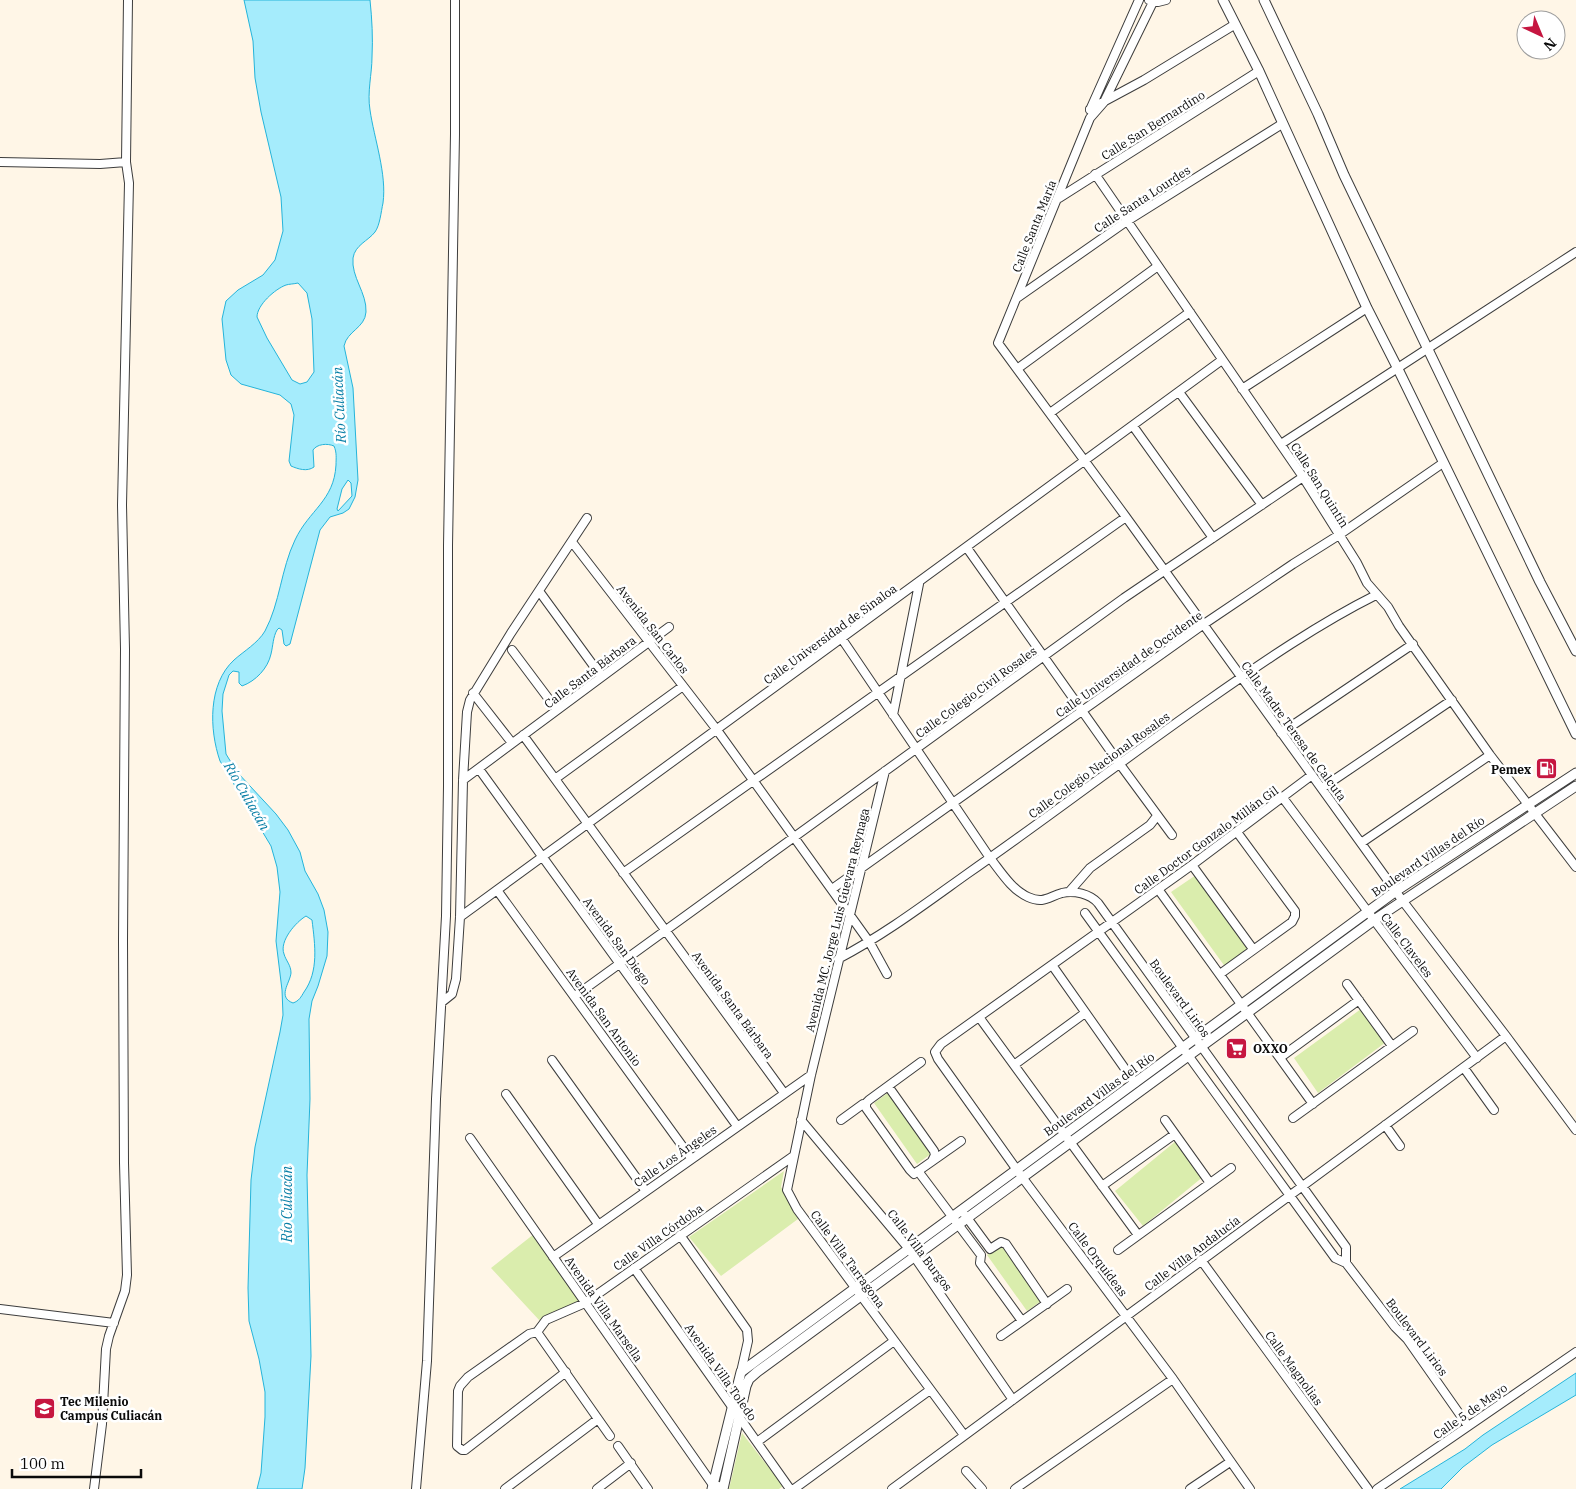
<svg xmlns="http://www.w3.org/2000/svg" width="1576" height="1489" viewBox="0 0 1576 1489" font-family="'IBM Plex Serif',serif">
<rect width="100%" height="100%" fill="#fff6e7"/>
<!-- green -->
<path fill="#daedad" d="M1196,875L1250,950L1226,968L1171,892Z
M1361,1009L1386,1042L1318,1093L1294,1058Z
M889,1092L932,1153L917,1164L874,1103Z
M1176,1141L1204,1176L1143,1226L1115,1191Z
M784,1171L781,1187L802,1216L721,1276L689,1237Z
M534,1234L582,1302L540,1321L491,1268Z
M1004,1243L1044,1299L1027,1311L987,1255Z
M742,1433L783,1486L779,1489H729Z"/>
<!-- water -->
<path fill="#a5ecfc" stroke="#25b4da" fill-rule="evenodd" d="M244,0H370C372,19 373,38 372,57C372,74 367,92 370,110C374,138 387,174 383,203C381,212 380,225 375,232C368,241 355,245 353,258C351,277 367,293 366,312C365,328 347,331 344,346L353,388L358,480L355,497L349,509L343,513L330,517L320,530L290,644L286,646L284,644L282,630L279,628L277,630C273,637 273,646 271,654C268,668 256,681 242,686L239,683V672L233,671L229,675L223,694L222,711L226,754L237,772L276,814L288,830L300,852L305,871L318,894L324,910L328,932L327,956L318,986L312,1001L309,1019L310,1099L307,1175L311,1356L305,1468L302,1489H257L261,1473L265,1417V1392L259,1359L249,1321L248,1288L251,1180L255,1147L280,1032L283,1015L282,990L276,941L280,892L277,867L271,846L220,761C209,729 208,684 234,660C244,651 258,643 265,631C280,603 281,569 295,540C309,510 334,501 336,465C336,458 337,453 334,446C327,443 317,444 313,450L314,467C307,472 298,469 291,466L289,461L294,415L291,404L280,395L241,384L231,375L226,360L222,319L226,301L238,290L263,275L275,260L283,231L281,197L261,112L255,78L253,41ZM298,283L307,293L312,319L314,372L307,382L300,384L292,380L267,338L257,317C257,305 275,289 286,285C289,284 294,284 298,283ZM348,480L351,483L352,496L338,511L337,509L342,489ZM306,916L312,920C315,945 319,971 304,992C301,997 299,1001 293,1003C277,997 290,983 291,973C291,965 286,961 284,954C279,941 296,922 306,916Z
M1576,1373V1395L1492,1445L1463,1467L1441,1489H1400L1465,1449L1483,1435Z"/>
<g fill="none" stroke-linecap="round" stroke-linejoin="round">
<defs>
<path id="minor" d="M1149,0L1158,2L1166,0
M1154,0L1104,102L1090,118L998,343L1126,517L1402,900L1506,1036L1576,1130
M1090,109L1144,80L1234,25
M1090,110L1139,0
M0,162L100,164L126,162
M1095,174L1303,477L1357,563L1367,583L1388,607L1399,626L1490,755L1576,867
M1059,198L1259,71
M1017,298L1127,221L1282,124
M1017,369L1158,266
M1242,389L1367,308
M1179,392L1262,505
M1050,413L1190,312
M1133,426L1213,538
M1281,444L1576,252
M572,542L717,730L870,943L887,974
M967,548L1119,763L1172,835
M539,591L601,676
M842,639L990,858C1001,872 1012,890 1028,897C1044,904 1048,897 1062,893C1074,890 1090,894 1098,903L1346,1247V1263
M512,650L557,710
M473,693L512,743
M893,715L919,584
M1281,733L1413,644
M523,735L784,1093
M479,769L737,1126
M885,771L811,1075L787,1190L797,1209L964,1435
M555,779L683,686
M463,780L669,627
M1322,788L1452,700
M1283,798L1477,1058
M1361,843L1490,755
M1192,865L1253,949
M623,873L1126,517
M832,889L1204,624L1293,564L1339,535L1443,463
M1158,889L1313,1104
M497,890L691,1158
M1069,892L1090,868L1150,825L1157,816
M1085,913L1335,1258L1346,1263L1395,1327L1407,1339L1468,1426
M460,917L1222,360
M838,959C884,935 925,904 967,874C1049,817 1128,756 1210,699C1263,662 1318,624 1376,595
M1052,965L1135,1083
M1220,974L1292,922L1295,916V911L1237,832
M1347,984L1392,1046
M575,996L1124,598L1303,477
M442,1002L452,994L456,979L460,917L463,780L467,712L470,700L511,633L587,518
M979,1017L1138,1235
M1281,1057L1359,1000
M552,1060L645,1190
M921,1062L869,1100L866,1103V1108L910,1170L914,1174L961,1141
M1014,1065L1085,1013
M1464,1068L1494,1110
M888,1086L934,1151L935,1155L932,1161
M506,1094L598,1224
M1293,1118L1413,1031
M801,1120L909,1249L1013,1400
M841,1120L863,1104H866
M1165,1120L1210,1183
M1385,1125L1400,1146
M470,1138L713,1485L723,1487
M918,1171L981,1255L980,1263L1022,1321
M1102,1186L1175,1134
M965,1215L990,1249L1001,1242L1006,1244L1047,1304
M680,1235L747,1330L748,1341L741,1372
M1118,1250L1231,1168
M553,1257L811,1075
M1201,1260L1368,1489
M634,1268L790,1489
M0,1309L114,1323
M537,1332L546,1320L585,1303L792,1157
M537,1332L529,1334L468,1377L460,1386L458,1391L457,1446L462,1450H465L566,1372
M537,1332L610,1436
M1001,1336L1067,1289
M757,1442L894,1341
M618,1446L648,1489
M966,1471L982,1489
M94,1489L102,1424L106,1349L109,1336L125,1291L127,1275L124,1163L123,941L125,649L122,505L129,183L126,162L128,0
M416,1489L427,1361L436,1099L446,916L448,786V546L455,134V0
M505,1489L598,1419
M597,1489L631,1463
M794,1489L930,1390
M892,1489L1506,1036
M1015,1489L1173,1379
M1190,1489L1230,1462
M1250,1489L1173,1379L1022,1177L938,1059L935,1052L941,1044L1192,865L1312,775
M1377,1489L1576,1352"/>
<path id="tertiary" d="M1223,0L1259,71L1367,308L1397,367L1576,734
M1264,0L1318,114L1344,175L1540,582L1576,651
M712,1489L741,1372L1396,891L1576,773
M723,1489L746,1386L749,1379L757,1372L1374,920L1576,786"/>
</defs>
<!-- minor casing -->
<use href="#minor" stroke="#3d3d3d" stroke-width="10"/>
<!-- tertiary casing -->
<use href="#tertiary" stroke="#3d3d3d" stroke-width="11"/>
<!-- minor -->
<use href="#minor" stroke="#fff" stroke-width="8"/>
<!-- tertiary -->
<use href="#tertiary" stroke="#fff" stroke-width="9"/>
</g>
<!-- icons -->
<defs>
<symbol id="fuel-square" viewBox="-11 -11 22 22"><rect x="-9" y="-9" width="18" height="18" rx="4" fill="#c61640" stroke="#fff"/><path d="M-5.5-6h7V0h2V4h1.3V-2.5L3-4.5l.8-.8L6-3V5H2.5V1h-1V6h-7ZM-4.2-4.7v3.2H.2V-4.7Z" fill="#fff"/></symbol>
<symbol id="supermarket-square" viewBox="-11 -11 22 22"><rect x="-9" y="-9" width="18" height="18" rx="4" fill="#c61640" stroke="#fff"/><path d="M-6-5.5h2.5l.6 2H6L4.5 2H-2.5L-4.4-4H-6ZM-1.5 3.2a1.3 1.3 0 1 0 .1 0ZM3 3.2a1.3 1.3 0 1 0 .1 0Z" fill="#fff"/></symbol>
<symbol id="university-square" viewBox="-11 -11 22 22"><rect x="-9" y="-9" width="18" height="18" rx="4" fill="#c61640" stroke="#fff"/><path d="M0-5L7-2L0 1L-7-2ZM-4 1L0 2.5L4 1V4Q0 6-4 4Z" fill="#fff"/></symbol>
</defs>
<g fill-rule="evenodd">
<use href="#fuel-square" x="1534" y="756" width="25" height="25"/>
<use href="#supermarket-square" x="1224" y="1036" width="25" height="25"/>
<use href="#university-square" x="32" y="1396" width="25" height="25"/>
</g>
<g text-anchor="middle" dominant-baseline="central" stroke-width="5" stroke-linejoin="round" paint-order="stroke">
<!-- street labels -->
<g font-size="12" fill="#0a0a0a" stroke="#fff">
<text transform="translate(1153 125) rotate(-32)">Calle San Bernardino</text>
<text transform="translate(1142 199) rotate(-33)">Calle Santa Lourdes</text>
<text transform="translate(1034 226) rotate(-68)">Calle Santa María</text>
<text transform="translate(1320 485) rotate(58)">Calle San Quintín</text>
<text transform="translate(653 629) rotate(52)">Avenida San Carlos</text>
<text transform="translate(830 634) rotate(-36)">Calle Universidad de Sinaloa</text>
<text transform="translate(1129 664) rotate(-35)">Calle Universidad de Occidente</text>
<text transform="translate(590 672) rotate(-37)">Calle Santa Bárbara</text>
<text transform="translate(976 692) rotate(-36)">Calle Colegio Civil Rosales</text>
<text transform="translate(1294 731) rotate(54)">Calle Madre Teresa de Calcuta</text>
<text transform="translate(1099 765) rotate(-36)">Calle Colegio Nacional Rosales</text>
<text transform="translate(1206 840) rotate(-36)">Calle Doctor Gonzalo Millán Gil</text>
<text transform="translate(1428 856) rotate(-34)">Boulevard Villas del Río</text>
<text transform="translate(837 920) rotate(-76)">Avenida MC. Jorge Luis Guevara Reynaga</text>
<text transform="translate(617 941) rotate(54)">Avenida San Diego</text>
<text transform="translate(1407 945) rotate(53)">Calle Claveles</text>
<text transform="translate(1180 998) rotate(54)">Boulevard Lirios</text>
<text transform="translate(733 1005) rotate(54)">Avenida Santa Bárbara</text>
<text transform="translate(604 1017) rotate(54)">Avenida San Antonio</text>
<text transform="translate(1099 1094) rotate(-36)">Boulevard Villas del Río</text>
<text transform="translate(675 1156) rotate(-35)">Calle Los Ángeles</text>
<text transform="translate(658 1237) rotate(-35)">Calle Villa Córdoba</text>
<text transform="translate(920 1250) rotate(53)">Calle Villa Burgos</text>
<text transform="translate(1192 1253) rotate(-37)">Calle Villa Andalucía</text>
<text transform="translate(848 1259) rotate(54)">Calle Villa Tarragona</text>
<text transform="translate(1098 1259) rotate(53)">Calle Orquídeas</text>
<text transform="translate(604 1309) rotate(55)">Avenida Villa Marsella</text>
<text transform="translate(1417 1337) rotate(53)">Boulevard Lirios</text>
<text transform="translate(1294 1368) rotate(54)">Calle Magnolias</text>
<text transform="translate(721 1372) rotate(55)">Avenida Villa Toledo</text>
<text transform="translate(1470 1411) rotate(-35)">Calle 5 de Mayo</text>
</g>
<!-- poi labels -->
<g font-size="12" font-weight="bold" fill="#0a0a0a" stroke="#fff" text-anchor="start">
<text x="1531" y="769" text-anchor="end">Pemex</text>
<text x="1253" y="1048">OXXO</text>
<text x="60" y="1401">Tec Milenio<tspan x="60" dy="14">Campus Culiacán</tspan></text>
</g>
<!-- water labels -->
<g font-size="14" font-style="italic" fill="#097fa6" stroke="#fff">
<text transform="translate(339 405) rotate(-93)">Río Culiacán</text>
<text transform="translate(247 796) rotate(60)">Río Culiacán</text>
<text transform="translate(287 1204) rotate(-90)">Río Culiacán</text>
</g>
</g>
<!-- north arrow -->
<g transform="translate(1541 35) rotate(136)"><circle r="24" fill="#ffffff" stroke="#9d9d9d"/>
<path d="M0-4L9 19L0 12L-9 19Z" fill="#c61640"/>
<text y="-8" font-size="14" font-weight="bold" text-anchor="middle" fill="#0a0a0a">N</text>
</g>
<!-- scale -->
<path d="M12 1469v8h129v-8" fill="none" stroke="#0a0a0a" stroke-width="2.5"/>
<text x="20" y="1469" font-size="15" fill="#0a0a0a" stroke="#ffffff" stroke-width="4" paint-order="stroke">100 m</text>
</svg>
